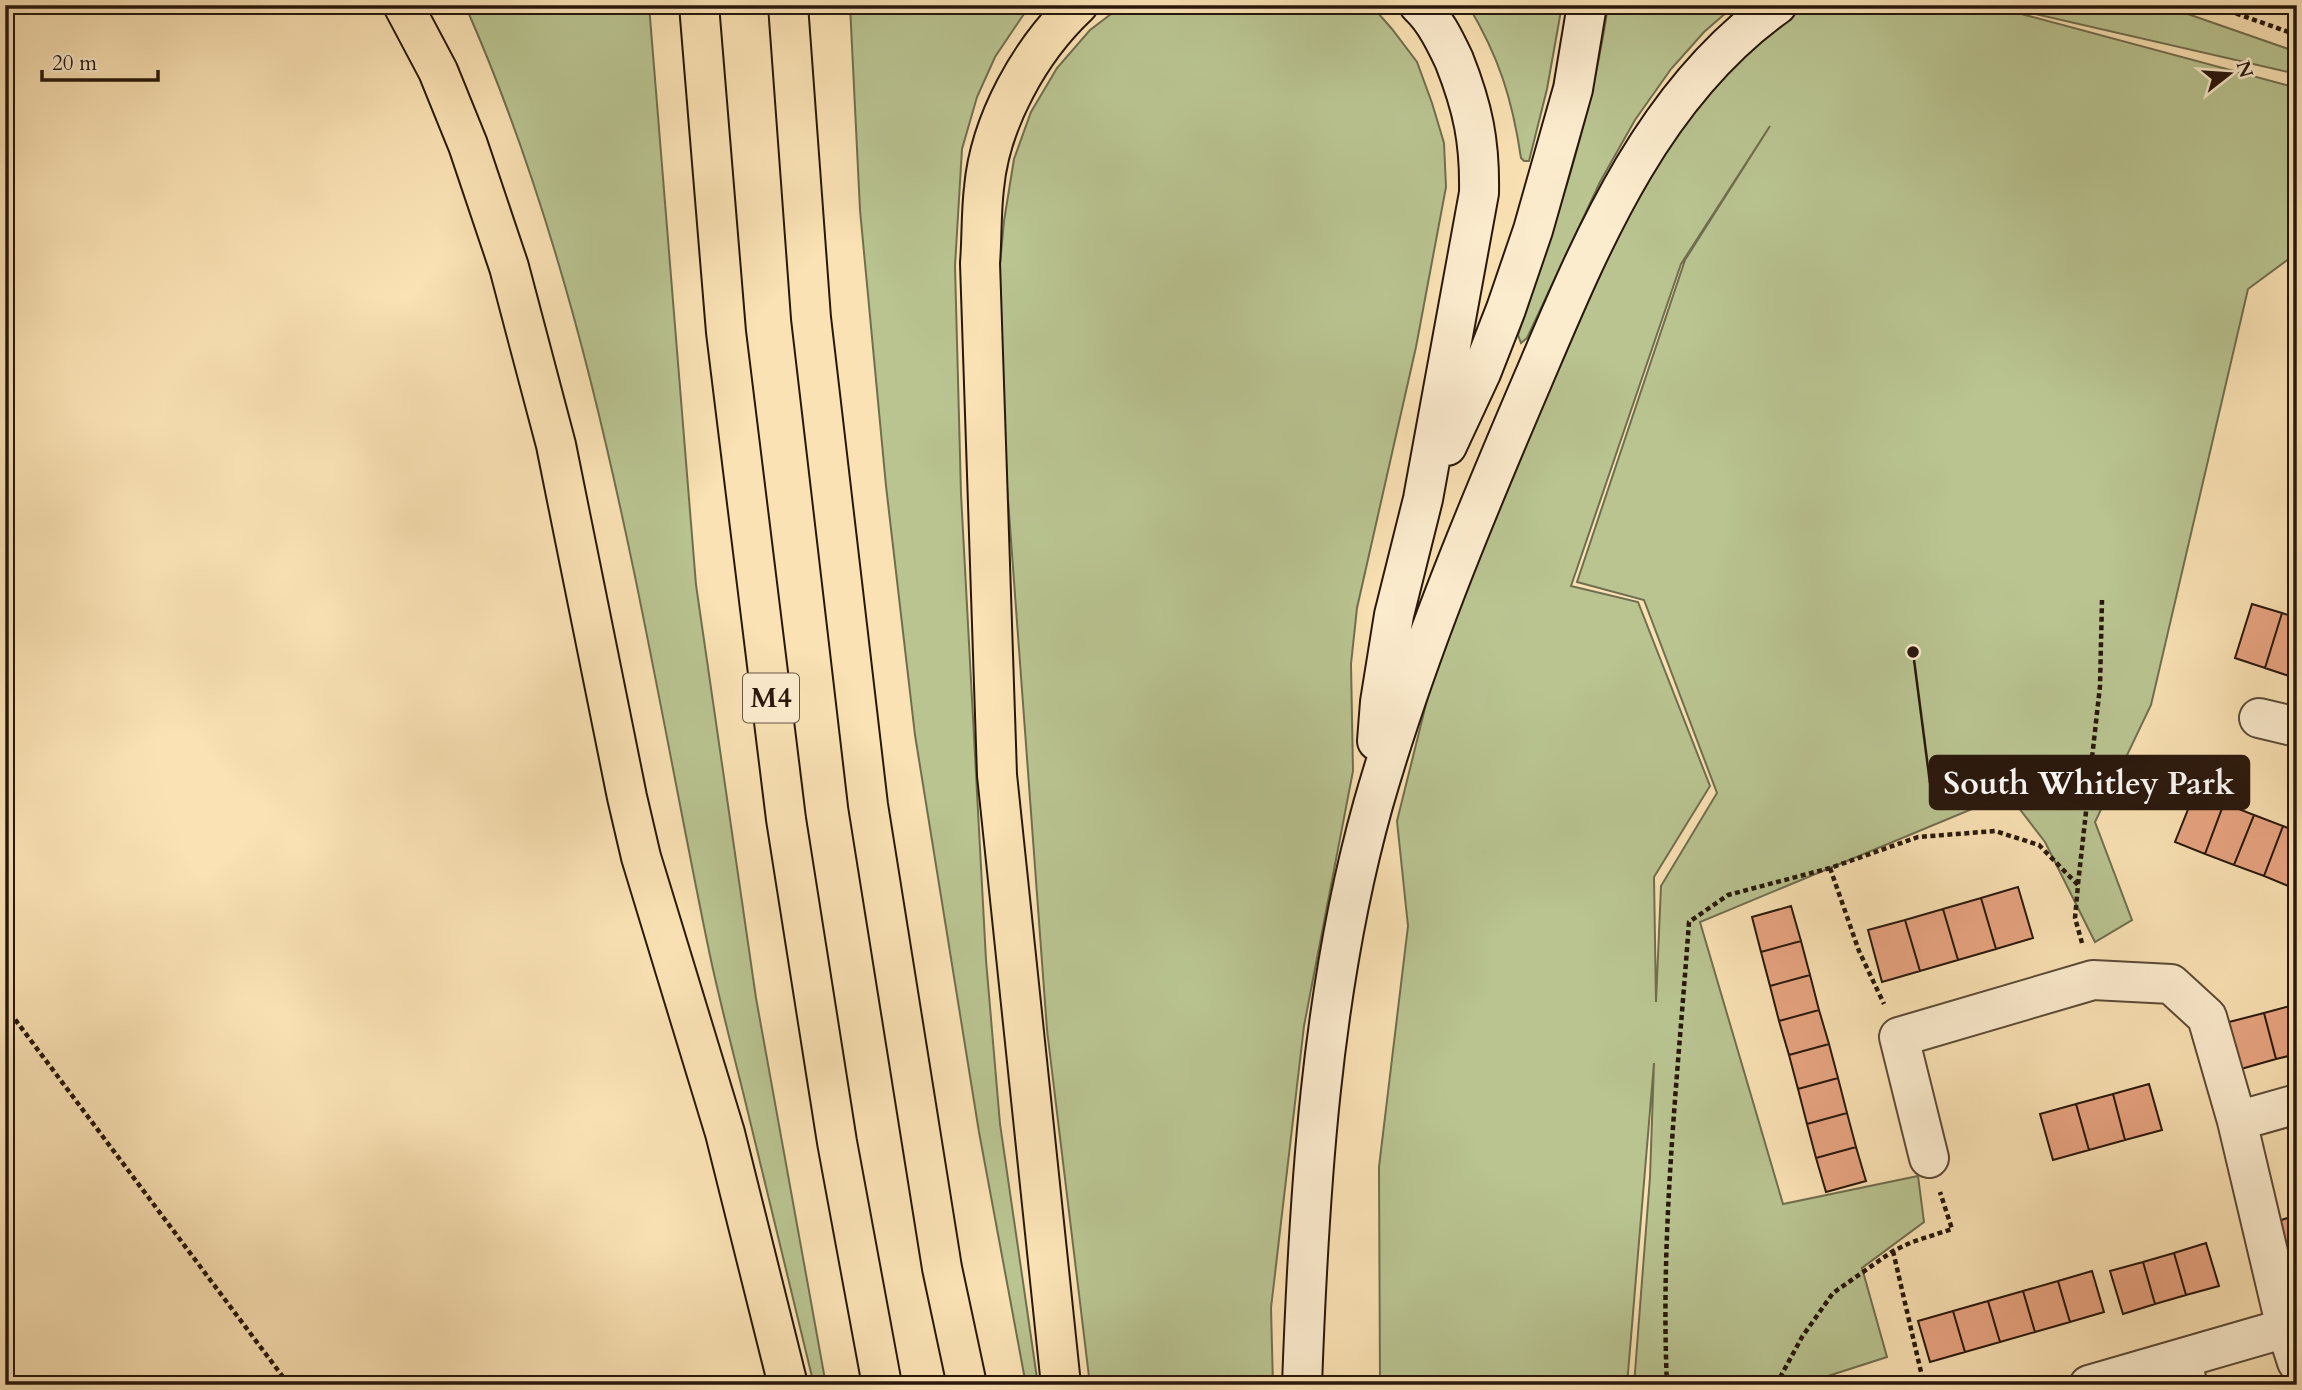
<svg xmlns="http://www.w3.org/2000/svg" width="2302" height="1390" viewBox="0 0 2302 1390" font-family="Cardo,serif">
<rect width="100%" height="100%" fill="#fae2b4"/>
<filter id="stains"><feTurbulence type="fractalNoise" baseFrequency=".00286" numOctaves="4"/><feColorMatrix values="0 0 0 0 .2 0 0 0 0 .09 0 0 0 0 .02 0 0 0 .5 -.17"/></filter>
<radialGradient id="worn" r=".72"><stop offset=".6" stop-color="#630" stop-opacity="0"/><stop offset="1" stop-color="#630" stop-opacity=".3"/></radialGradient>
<!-- green -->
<path fill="#b9c491" stroke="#706e4e" stroke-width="2" fill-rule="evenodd" d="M465,5H649L696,585L756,998L826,1385H814C790,1287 767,1190 743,1092C731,1044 718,995 708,946C643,630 597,303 465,5Z
M850,5H1030L995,57L977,97L962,149L955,266L961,494L986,960L1000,1124L1038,1385H1026L979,1132L915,735L886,486L860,210Z
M1123,5H1371L1392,29L1417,62L1432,103L1444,143L1446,187L1416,347L1357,608L1351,664L1353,771L1304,1026L1271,1308L1273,1385H1090L1047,1030L1007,486L997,297L1004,221L1014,159L1031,112L1057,68L1090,30Z
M1468,5H1562L1547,89L1529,161H1524L1521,158C1512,98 1499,57 1468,5Z
M1608,5H1735L1704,32L1671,69L1635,120L1600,182L1527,338L1521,343L1518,335C1554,228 1592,118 1608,5Z
M1794,5H1971L1951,14L1974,5H1988L2297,88V253L2248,289L2151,705L2095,822L2132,920L2095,942L2045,842L2008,794L1700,922L1783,1204L1918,1176L1924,1222L1862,1268L1887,1357L1800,1385H1634L1650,1177L1654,1063L1627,1385H1380L1379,1167L1408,926L1397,821L1433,676L1473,553L1569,337L1670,129ZM1770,126L1685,260L1577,582L1644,600L1717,793L1661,886L1656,1002L1654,877L1710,786L1638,602L1571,586L1681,264Z
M1996,5H2162L2297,52V74Z"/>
<!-- building -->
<path fill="#e8a481" stroke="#28170c" stroke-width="2" d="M2252,604L2282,613L2265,668L2235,658Z
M2282,613L2297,618V672L2295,678L2265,668Z
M2195,792L2224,803L2205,854L2175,842Z
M2224,803L2254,815L2234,865L2205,854Z
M2254,815L2283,826L2264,876L2234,865Z
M2283,826L2297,832V877L2293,888L2264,876Z
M2018,887L2033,938L1996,949L1981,898Z
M1981,898L1996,949L1958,960L1943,909Z
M1791,906L1801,941L1761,952L1752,917Z
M1943,909L1958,960L1920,971L1905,920Z
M1905,920L1920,971L1882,982L1868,930Z
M1801,941L1810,975L1770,986L1761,952Z
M1810,975L1819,1010L1779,1021L1770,986Z
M2297,1004V1054L2276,1059L2264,1013Z
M1819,1010L1829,1044L1789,1055L1779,1021Z
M2264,1013L2276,1059L2241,1069L2229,1022Z
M1829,1044L1838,1078L1798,1089L1789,1055Z
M1838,1078L1847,1113L1807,1124L1798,1089Z
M2149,1084L2162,1130L2125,1140L2113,1094Z
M2113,1094L2125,1140L2089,1150L2076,1104Z
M2076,1104L2089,1150L2053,1160L2040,1114Z
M1847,1113L1856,1147L1816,1158L1807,1124Z
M1856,1147L1866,1181L1826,1192L1816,1158Z
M2297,1215V1266L2291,1268L2278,1221Z
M2206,1243L2219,1286L2186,1295L2174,1253Z
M2174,1253L2186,1295L2155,1304L2143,1262Z
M2143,1262L2155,1304L2123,1314L2110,1271Z
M2092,1271L2104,1312L2070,1322L2058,1281Z
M2058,1281L2070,1322L2035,1332L2023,1291Z
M2023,1291L2035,1332L2000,1342L1988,1301Z
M1988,1301L2000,1342L1965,1352L1953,1311Z
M1953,1311L1965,1352L1930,1362L1918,1321Z"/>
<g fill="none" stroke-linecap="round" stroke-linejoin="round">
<defs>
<path id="lane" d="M2189,1355L2198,1385"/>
<path id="street" d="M2259,718L2297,727
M2237,1121L2297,1104
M1929,1158L1899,1037L2093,980L2171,984L2207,1017L2237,1121L2286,1328L2297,1362
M2089,1385L2286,1328"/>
<path id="secondary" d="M1447,446L1481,373L1506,309L1533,230L1573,89L1587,5
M1377,741L1380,702L1394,615L1423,499L1479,193C1480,142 1473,108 1454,60C1445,41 1435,20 1419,5
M1302,1385C1309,1193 1321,991 1373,805C1415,658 1474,517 1534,377C1592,241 1652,94 1777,5"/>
<path id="highway" d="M403,5L438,71L468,145L509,267L556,445L627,797L641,857L725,1133L788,1385
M699,5L726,332L786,819L837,1142L882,1385
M788,5L811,318L868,805L942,1268L967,1385
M1061,1385L997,775L980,263C982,238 981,213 984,188C990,122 1030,50 1078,5"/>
</defs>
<!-- lane casing -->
<use href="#lane" stroke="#5c4a36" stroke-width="23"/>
<!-- street casing -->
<use href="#street" stroke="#5c4a36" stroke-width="42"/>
<!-- secondary casing -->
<use href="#secondary" stroke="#28170c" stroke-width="42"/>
<!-- highway casing -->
<use href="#highway" stroke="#28170c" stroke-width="42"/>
<!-- path -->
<path stroke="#28170c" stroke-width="4.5" stroke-dasharray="5 3.5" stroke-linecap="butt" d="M2212,5L2297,35
M1830,868L1859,951L1884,1004
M2078,884L2100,686L2102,600
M5,1006L289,1385
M1893,1251L1924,1385
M1667,1385C1660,1231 1678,1075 1689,922L1728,895L1830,868L1918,837L1995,831L2039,845L2078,885L2075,918L2082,943
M1776,1385L1802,1337L1833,1293L1893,1251L1912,1242L1952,1229L1940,1192"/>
<!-- lane -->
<use href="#lane" stroke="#fcecce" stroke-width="19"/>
<!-- street -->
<use href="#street" stroke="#fcecce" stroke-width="38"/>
<!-- secondary -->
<use href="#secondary" stroke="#fcecce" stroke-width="38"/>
<!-- highway -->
<use href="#highway" stroke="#fae2b4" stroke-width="38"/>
</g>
<g text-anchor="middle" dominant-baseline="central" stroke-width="5" stroke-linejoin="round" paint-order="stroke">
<!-- shield labels -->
<rect fill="#fcecce" stroke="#685746" stroke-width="2" x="743" y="673.5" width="56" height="49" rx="5"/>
<g font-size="28" font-weight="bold" fill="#28170c">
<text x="771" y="698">M4</text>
</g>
</g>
<!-- callouts -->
<path fill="none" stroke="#28170c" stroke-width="2.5" d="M1913 652L1930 783"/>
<circle fill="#28170c" stroke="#fcecce" stroke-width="2.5" cx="1913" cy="652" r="7"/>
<rect fill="#28170c" stroke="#28170c" stroke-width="2.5" x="1930" y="756" width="319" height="53" rx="7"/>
<g font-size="32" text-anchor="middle" font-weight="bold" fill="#fff">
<text x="2089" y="794">South Whitley Park</text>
</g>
<!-- margin -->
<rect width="2302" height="1390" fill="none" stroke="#fae2b4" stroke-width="28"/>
<rect x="7" y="7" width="2288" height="1376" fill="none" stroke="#28170c" stroke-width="3.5"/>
<rect x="14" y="14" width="2274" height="1362" fill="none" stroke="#28170c" stroke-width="2"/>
<!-- north arrow -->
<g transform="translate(2229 74) rotate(73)" stroke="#fcecce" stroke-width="5" paint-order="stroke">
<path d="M0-5L12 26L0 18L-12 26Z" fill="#28170c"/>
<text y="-10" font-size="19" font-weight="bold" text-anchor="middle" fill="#28170c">N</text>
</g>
<!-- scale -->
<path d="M42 70v10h116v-10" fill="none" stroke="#28170c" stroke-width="3.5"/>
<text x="52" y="70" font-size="21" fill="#28170c" stroke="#fcecce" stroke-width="5" paint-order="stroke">20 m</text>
<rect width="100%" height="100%" filter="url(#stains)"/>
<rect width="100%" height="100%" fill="url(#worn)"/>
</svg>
